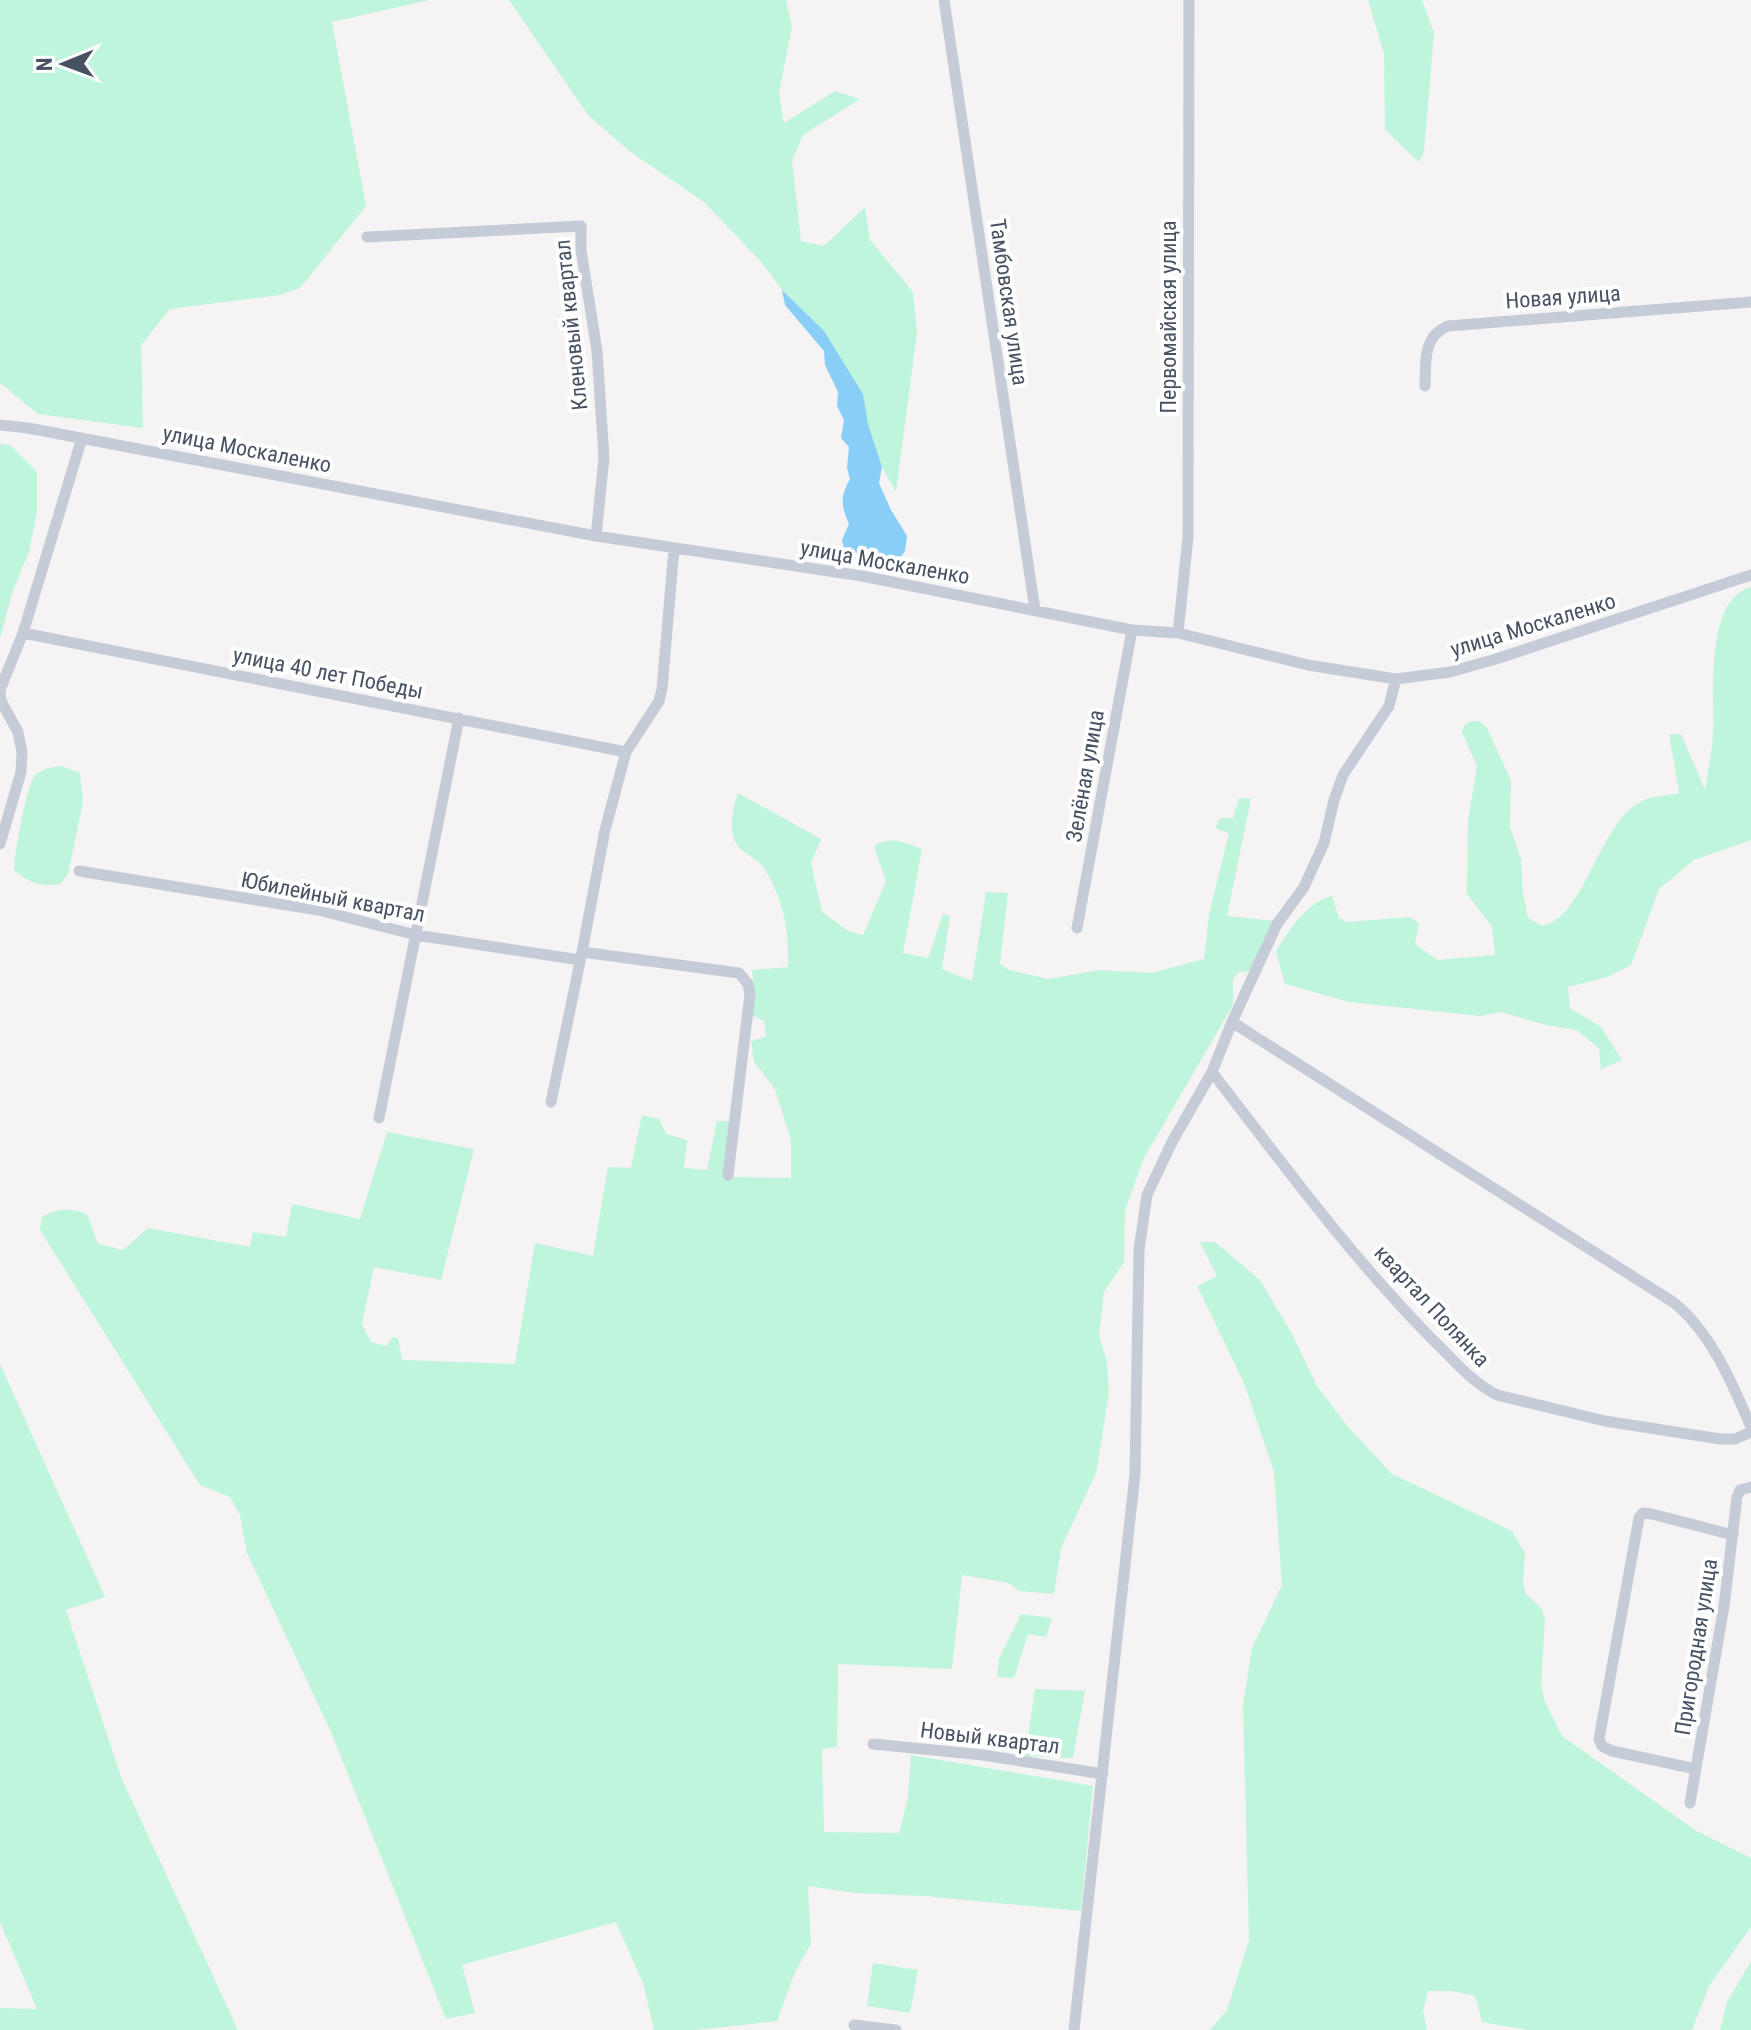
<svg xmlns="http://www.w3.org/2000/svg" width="1751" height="2030" viewBox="0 0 1751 2030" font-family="'Roboto Condensed',sans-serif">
<rect width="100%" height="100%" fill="#f5f3f3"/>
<!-- green -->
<path fill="#bff5dc" d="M0,0H429L332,22L366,206L300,288L280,295L170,309L141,345L143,428L38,414L0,383Z
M509,0H786L792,27L779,93L784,123L835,91L860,99L803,135L792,161L801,241L824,246L865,207L870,240L913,292L917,333L896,492L882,467L868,424L863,394L824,332L782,290L763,264L704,202L628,150L588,115Z
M1368,0H1422L1434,33L1424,152L1419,162L1385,130L1384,54Z
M0,444L10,445L37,472V512L29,551L12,593L0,639Z
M1751,587V840L1694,860L1659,889L1631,965L1607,977L1568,987L1570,1008L1601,1027L1622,1060L1601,1069L1599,1049L1577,1030L1546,1025L1501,1012L1480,1016L1349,1002L1285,984L1276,952C1288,931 1308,901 1332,896L1339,918L1347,922L1410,917L1419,923L1415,944L1437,960L1495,955L1492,926L1467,894L1468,821L1477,766L1462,732C1464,722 1470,721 1479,721L1487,728L1511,781L1510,827L1521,859L1523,893L1528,918L1542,926C1586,917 1598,823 1642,801C1652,796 1668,796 1679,793L1669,734H1681L1705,790C1708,771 1712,753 1713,734C1715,696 1704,600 1751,587Z
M62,766L80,773L83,802L68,874L60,884C40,887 29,883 14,870C14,854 26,790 34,777C41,768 52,767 62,766Z
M738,793L821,839L811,863L822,912L848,931L863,935L886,881L874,846C890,835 906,843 922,849L903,953L928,958L943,914L950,916L942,969L972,981L986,892L1008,893L1000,964L1009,970L1048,979L1099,970L1152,973L1204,959L1209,914L1229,833L1215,828L1220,818H1233L1239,798L1251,799L1227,916L1275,921L1250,971L1239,972L1233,979V1005L1144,1158L1125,1210L1124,1262L1104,1292L1099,1336L1107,1361L1109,1393L1096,1473L1061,1548L1054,1594L1019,1591L1009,1583L962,1575L952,1669L838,1664L837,1747L822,1749L824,1832L899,1833L908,1798L911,1755L1093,1786L1081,1911L925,1896L855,1893L808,1886L811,1944L795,1972L777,2021L696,2030H654L643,1983L616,1922L462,1965L475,2013L446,2019L331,1732L247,1553L240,1515L230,1497L200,1485L40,1230L42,1217C58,1208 69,1208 87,1214L98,1244L123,1250L148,1228L250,1247L253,1232L286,1237L292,1204L360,1219L387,1132L474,1149L441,1280L374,1267L362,1324L371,1342L386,1346L393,1337L398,1338L402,1360L515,1364L535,1243L593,1256L608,1167L631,1168L642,1115L659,1119L666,1134L687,1140L684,1168L707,1170L717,1121H732L727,1177L791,1178V1140L775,1089L754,1062L751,1041L766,1037L764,1021L751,1015L754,994L752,970L788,967C789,932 784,901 766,871C761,862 751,857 743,851C726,838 732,811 738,793Z
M1200,1242H1215L1260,1280L1292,1334L1317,1386L1349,1428L1392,1474L1512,1531L1525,1553L1523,1583L1526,1594L1542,1609L1545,1620L1541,1685L1545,1702L1562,1736L1695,1830L1751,1858V1927L1709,1986L1692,2030H1527L1482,2022L1475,1996L1452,1991H1428L1423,2011L1427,2030H1210L1227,2010L1249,1940L1243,1704L1252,1648L1282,1585L1274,1472L1244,1383L1197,1286L1217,1276Z
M0,1364L105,1597L66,1610L121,1777L238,2030H0V2008L37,2009L0,1922Z
M1021,1614L1052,1618L1046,1637L1028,1634L1014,1678L997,1677L999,1659Z
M1035,1689L1085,1691L1073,1758L1025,1756Z
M1751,1961V2030H1720L1727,2002Z
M873,1963L918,1970L910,2013L867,2006Z"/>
<!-- water -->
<path fill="#88cef6" d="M782,290L824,331L863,394L868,424L882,467L879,483L891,510L907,536L905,551L896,564L866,566L844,550L842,540L849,524C841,506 840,497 850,479L847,468L849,447L841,438L844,420L837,406L838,392L825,365L824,351L785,305Z"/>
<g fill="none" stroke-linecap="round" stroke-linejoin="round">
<!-- minor -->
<path stroke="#c5ccd8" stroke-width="11" d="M944,0L1035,610
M367,237L581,226V250L597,351L604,458L596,536
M1425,386C1426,362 1422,337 1448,326L1751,302
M0,425L28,428L596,536L862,576L1132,630L1178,633L1308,665L1396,679L1450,672L1496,659L1751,575
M23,633L626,752
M1178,633L1188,537L1189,0
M0,844L21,772L22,752L18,732L1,701L0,690L23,633L82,438
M79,871L318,910L416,935L580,960
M1077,928L1132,630
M582,952L605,830L626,752L659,701L662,689L674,549
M1232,1022L1673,1302C1711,1332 1732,1383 1751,1427
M1212,1072C1282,1163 1352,1258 1433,1340C1454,1360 1471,1382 1497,1395L1605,1421L1720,1439H1735L1751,1432
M551,1102L582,952L739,973L748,984L750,994L728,1175
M379,1118L459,718
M873,1744L983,1755L1103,1774
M1696,1769L1612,1751L1602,1746L1599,1739L1639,1518L1643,1513L1652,1514L1733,1535
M1690,1803L1724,1606L1737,1497L1740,1490L1751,1487
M854,2025L896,2030
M1074,2030L1135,1474L1139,1250L1147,1195L1172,1142L1212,1072L1232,1022L1277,924L1304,887L1324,843L1334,800L1343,775L1389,706L1396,679"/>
</g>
<g text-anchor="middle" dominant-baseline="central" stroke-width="8" stroke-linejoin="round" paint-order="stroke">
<!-- street labels -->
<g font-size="22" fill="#485263" stroke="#fff">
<text transform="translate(1563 297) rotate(-4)">Новая улица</text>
<text transform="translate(1009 302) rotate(82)">Тамбовская улица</text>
<text transform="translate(1168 317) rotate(-90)">Первомайская улица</text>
<text transform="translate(571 325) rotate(-96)">Кленовый квартал</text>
<text transform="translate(247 449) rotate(11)">улица Москаленко</text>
<text transform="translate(885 562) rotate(10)">улица Москаленко</text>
<text transform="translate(1533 625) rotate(-17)">улица Москаленко</text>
<text transform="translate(328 673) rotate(11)">улица 40 лет Победы</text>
<text transform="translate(1085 776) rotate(-80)">Зелёная улица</text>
<text transform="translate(333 897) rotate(11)">Юбилейный квартал</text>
<text transform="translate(1432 1306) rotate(47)">квартал Полянка</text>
<text transform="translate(1696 1647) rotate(-81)">Пригородная улица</text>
<text transform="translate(990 1738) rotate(7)">Новый квартал</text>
</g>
</g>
<!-- north arrow -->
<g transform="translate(64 64) rotate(269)" stroke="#ffffff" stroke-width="6" paint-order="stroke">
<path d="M0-6L14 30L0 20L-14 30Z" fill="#485263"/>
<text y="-12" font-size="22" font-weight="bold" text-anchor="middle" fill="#485263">N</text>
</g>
</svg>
